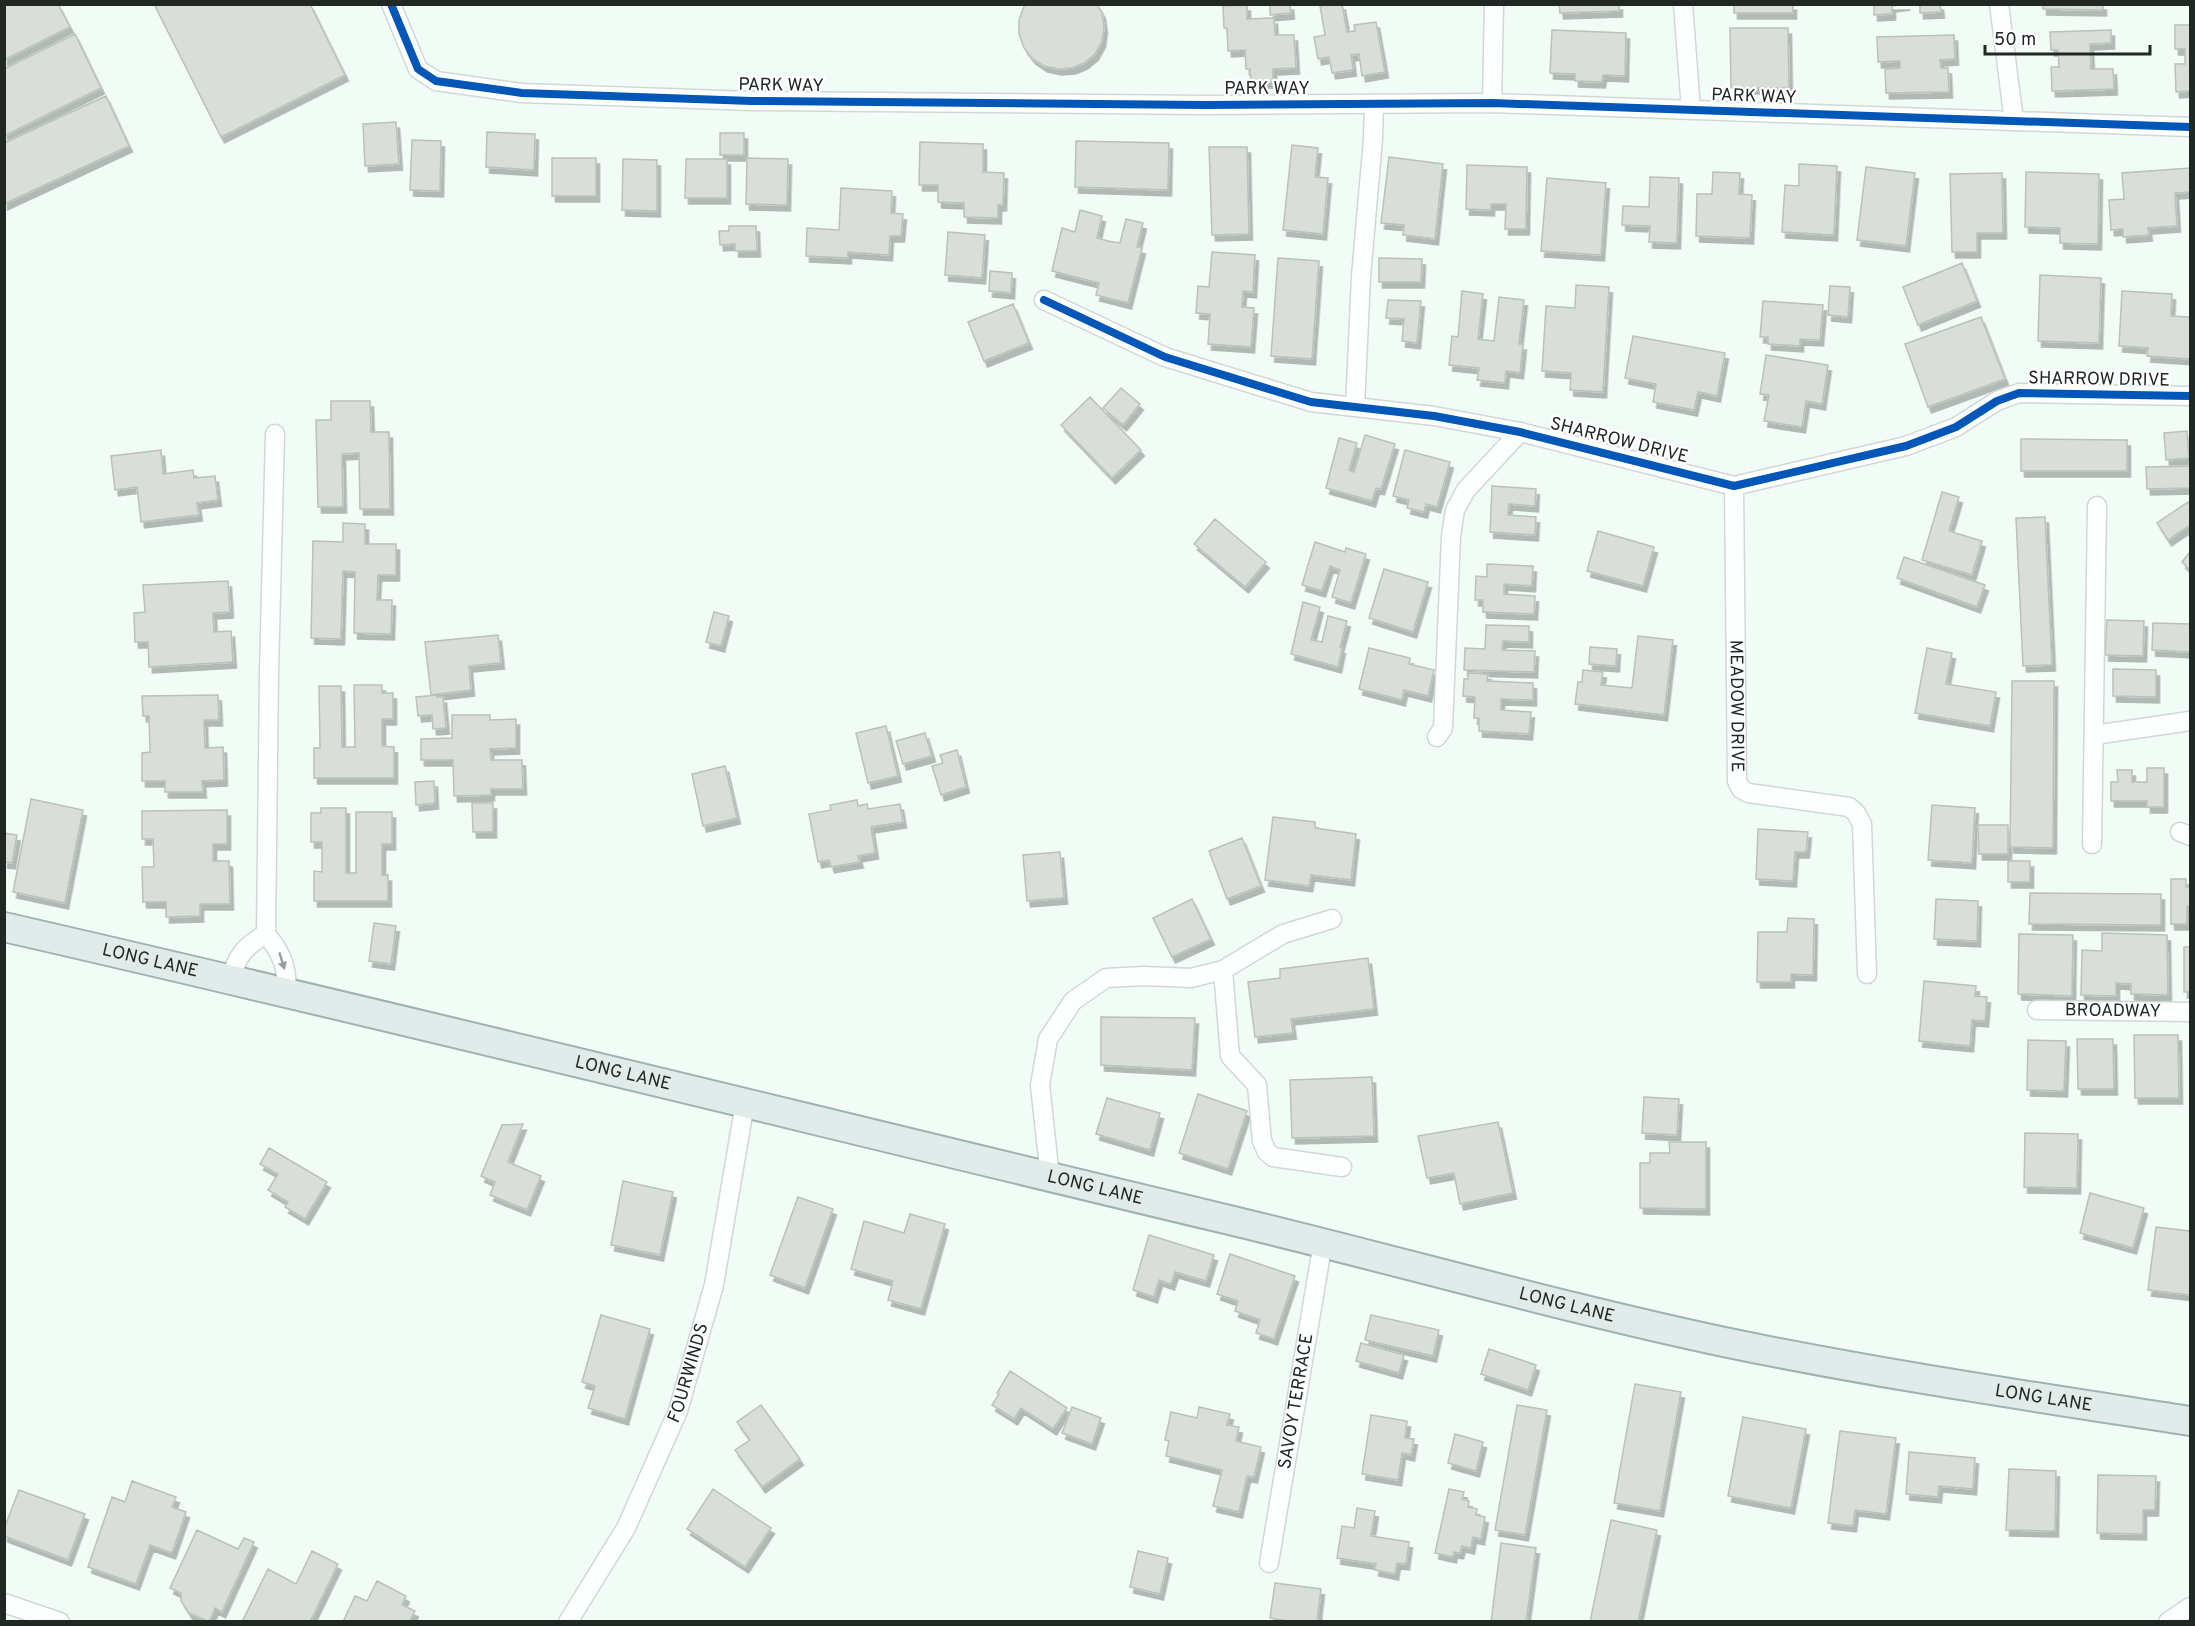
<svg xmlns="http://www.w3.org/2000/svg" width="2195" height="1626" viewBox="0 0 2195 1626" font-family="Overpass,sans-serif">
<defs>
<filter id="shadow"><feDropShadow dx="3.5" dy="6" stdDeviation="0" flood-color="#0004"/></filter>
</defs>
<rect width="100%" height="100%" fill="#f2fcf7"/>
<!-- building -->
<path fill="#d9ded9" stroke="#bac0bb" stroke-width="1.5" filter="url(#shadow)" d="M4,4H58L70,27L4,60Z
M154,4H310L345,75L221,137Z
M1025,4H1097L1102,13L1104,27L1102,41L1095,54L1084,63L1072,68L1058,69L1044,66L1032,58L1024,48L1019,34V20Z
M1270,4H1290L1291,13L1270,15Z
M1332,4H1342L1347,32L1355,31L1354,25L1376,22L1385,72L1362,76L1359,54L1351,55L1353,70L1332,73L1329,57L1318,59L1314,37L1325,35L1320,6Z
M1559,4H1619V11L1560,13Z
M1734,4H1793V13H1734Z
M1874,4H1907L1892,6V14L1874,15Z
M1920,4H1940L1941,12L1920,13Z
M2043,4H2103V10L2043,9Z
M1247,5V19L1274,18L1275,35H1294L1296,68L1273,69V82L1251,83L1250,69H1246L1245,50L1228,51L1227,28H1224L1223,6Z
M2175,25H2190V91L2176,92L2175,64H2185V49H2175Z
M1730,28H1788L1789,88H1731Z
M1552,30L1626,33L1625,76L1603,75L1602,82L1575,81V74L1550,73Z
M2111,30V43L2090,44L2091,69H2113L2114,89L2052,91L2051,67H2059L2058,50H2051L2050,32Z
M75,34L101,88L4,136V69Z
M1954,35L1955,59L1940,60L1941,68H1948L1949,92L1886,93L1885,69L1900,68V61L1878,62L1877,37Z
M106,96L129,146L4,204V143Z
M396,122L399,164L365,166L363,124Z
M487,132L535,134L534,170L486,167Z
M720,133H744V155H720Z
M412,140L441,141L440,191L410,190Z
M1076,141L1169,143L1168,190L1075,187Z
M920,142L983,144V172L1004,173L1003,205H998V218L964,217V203L938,202V185H919Z
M1292,145L1318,148L1315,177L1328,178L1323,234L1283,230Z
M1209,147H1247L1249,234L1212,235Z
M1389,157L1443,164L1435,239L1403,235L1404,225L1381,223Z
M552,158H596V196H552Z
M747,158L788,159L787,205L746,204Z
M623,159L657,160V211L622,210Z
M686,159H727V198H685Z
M1799,164L1837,166L1834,235L1782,232L1785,185L1799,186Z
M1467,165L1527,167L1526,229H1505L1506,204H1491V210L1466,209Z
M1866,167L1915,173L1906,246L1857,240Z
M2190,168V192L2175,193L2177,226L2148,228L2149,235L2123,237V229L2111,230L2109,200L2124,199L2122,173Z
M1713,172L1740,173L1739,194L1752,195L1750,238L1696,236L1697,194H1712Z
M2026,172L2099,174L2098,244L2060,243V228L2025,227Z
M2002,173L2003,233H1977V252H1952L1950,174Z
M1650,177L1679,178L1677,243L1649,242L1650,226L1622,225L1623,206L1649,207Z
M1547,178L1606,183L1601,255L1541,251Z
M841,188L892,191L891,213L903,214L901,236H890L889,255L848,252V258L806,256L807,228L839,230Z
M1080,210L1102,216L1097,238L1108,241L1120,243L1126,219L1143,223L1137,247L1142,248L1128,303L1096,295L1099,283L1052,271L1062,228L1075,232Z
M729,226H756L757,251H735V244L720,245L719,231H729Z
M948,232L985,235L982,278L945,275Z
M1212,252L1255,255L1253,292L1243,291L1242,307L1254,308L1251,347L1208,344L1210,314L1196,313L1198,286L1209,287Z
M1278,258L1319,261L1312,359L1271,356Z
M1379,258L1422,259L1421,282H1379Z
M1962,263L1977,301L1918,325L1903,287Z
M990,271L1012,273L1011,293L989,291Z
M2040,275L2101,278L2099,343L2038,341Z
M1576,285L1609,287L1603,392L1570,390L1571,373L1542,371L1546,306L1575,308Z
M1830,286L1850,287L1848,317L1828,315Z
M1462,291L1483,294L1478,339L1494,341L1499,297L1524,300L1519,344H1523L1520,373L1506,371L1505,383L1477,380L1479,368L1449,365L1452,336L1458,337Z
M2122,291L2172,294L2171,316L2190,317V359L2147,356L2148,348L2119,346Z
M1388,300L1421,301L1417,343L1402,341L1404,319L1386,318Z
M1763,301L1823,305L1820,340L1800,339V346L1768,344V337H1760Z
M1013,304L1029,343L984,361L968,322Z
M1981,317L2005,379L1928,407L1905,344Z
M1633,336L1725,353L1717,396L1698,392L1694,410L1653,402L1656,384L1625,378Z
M1766,355L1828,365L1822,404L1806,401L1802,427L1764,421L1769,395L1760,394Z
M1121,388L1140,404L1123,425L1103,408Z
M1090,397L1141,450L1112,478L1061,425Z
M331,401H370L371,432H389L390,509H360L359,453L342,454L343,507H318L316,420H331Z
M2187,431L2189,458L2166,460L2164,433Z
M1365,435L1395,444L1381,489L1376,488L1372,501L1326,488L1339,438L1357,443L1349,470L1354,472Z
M2021,439L2127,440V471H2021Z
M161,450L163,474L193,470L194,478L215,476L218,500L197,503L199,515L141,522L137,487L115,490L111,456Z
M1405,450L1450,462L1437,507L1426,504L1424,512L1407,508L1409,500L1393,496Z
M2190,466V488L2147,489L2146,467Z
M1492,486L1536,489L1535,506L1509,504L1508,515L1536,517L1535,535L1490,532Z
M1942,492L1959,497L1949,531L1982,541L1972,575L1922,560Z
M2188,502L2190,505V525L2168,540L2157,523Z
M2045,517L2052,665L2023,666L2016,518Z
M1215,519L1266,562L1245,587L1194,544Z
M343,523L365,524V544H396V575H378L377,600H392L391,634L354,633L355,572L343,571L341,639L311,638L313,541L343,542Z
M1598,531L1654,547L1643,586L1587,571Z
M1315,542L1345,552L1346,548L1366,554L1351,603L1332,597L1340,570L1330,566L1322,591L1302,585Z
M2190,552V570L2182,562Z
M1904,557L1985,585L1977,607L1897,578Z
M1487,564L1533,566L1532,586L1504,584V594L1535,596L1534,614L1483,612V600H1475L1476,576L1487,577Z
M1384,569L1428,582L1413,632L1369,618Z
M228,581L230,612L213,613L214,632L231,631L233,662L149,667L148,642H135L134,613L145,612L143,585Z
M1303,602L1320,607L1311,640L1322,642L1328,616L1347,621L1340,647L1342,648L1338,667L1291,654Z
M714,612L729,616L721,646L706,642Z
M2107,620L2144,621L2143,656L2105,655Z
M2153,623L2190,624V652L2152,650Z
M1486,625L1529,626V642L1503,641L1502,650L1535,651L1534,672L1464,670L1465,648L1485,649Z
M498,635L501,663L469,666L471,690L431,695L425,642Z
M1638,636L1673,640L1664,715L1575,704L1578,682H1582L1583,670L1603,672L1601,685L1632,688Z
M1590,647L1617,649L1616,666L1589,664Z
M1369,648L1410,658L1409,664L1434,670L1428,696L1404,690L1402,700L1359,689Z
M1927,648L1952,653L1946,684L1996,692L1990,726L1915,713Z
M2113,669L2156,670V697L2113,696Z
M1469,673L1488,674L1487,681L1533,683V700L1501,699V710L1531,712L1529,734L1479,731V718H1474L1475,697L1463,696L1464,679H1468Z
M2012,681H2054L2053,848L2010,847Z
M354,685H382V693H393V719H382V746L394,747V778H314V748H320L319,686H341L342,747H355Z
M218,695L219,720H204L205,748L223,747L224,780L202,781L203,792H165V781H142V753L150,752L149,716H143L142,696Z
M437,695V697H443L446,728L433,729L432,715L418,716L416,697Z
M452,715H490V720L516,719V748L490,749L491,760H522L523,789H491V795L454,796L453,760H421V739L452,738Z
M886,726L898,776L868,783L856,733Z
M925,733L932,756L903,764L896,741Z
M957,750L966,787L941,795L932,766L943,763L940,755Z
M725,766L737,818L703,826L692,774Z
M2147,768H2164V807H2147V801H2111V782H2118L2117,770H2132V782H2147Z
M434,781L435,803L416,805L415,782Z
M31,799L83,810L65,903L13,892Z
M857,800L858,806L867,804L868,809L900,804L903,822L871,827L875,853L858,856L860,862L831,867L829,860L818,862L809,814L831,810L830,805Z
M472,803H493V832H473Z
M1932,805L1975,808L1972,863L1928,860Z
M321,808H346V873H356V812H392V844H382V875H388V901H314V871L322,872V842H311V813H321Z
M227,810V844H213V861H229L230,904H200V916L166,917V902H143L142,867H154L153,839H142V811Z
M1273,817L1315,822V828L1356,834L1351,880L1311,875L1309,886L1265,880Z
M1978,825H2008V854H1979Z
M1758,829L1808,832L1806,852H1795L1793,881L1756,879Z
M4,833L17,835L12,863L4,862Z
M1242,838L1261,886L1227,899L1209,851Z
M1060,852L1064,898L1027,901L1023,855Z
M2008,861H2030V882H2008Z
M2171,879H2186V887H2190V906H2187V924H2171Z
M2030,893L2161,894V925L2029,924Z
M1192,899L1211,939L1172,957L1153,918Z
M1936,899L1978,901L1977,941L1934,939Z
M1788,918L1814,919L1813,975L1791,974V982H1757L1758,932H1787Z
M374,923L396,926L391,964L369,961Z
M2102,933L2167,935L2168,995L2131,994V984L2116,983V996L2081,995L2082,950L2102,951Z
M2019,934L2073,935L2072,996L2018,994Z
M2184,947H2190V992H2184Z
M1368,958L1374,1009L1291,1019L1293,1033L1255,1037L1248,982L1280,978V969Z
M1924,981L1976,986L1975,996L1987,997L1985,1021L1972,1020L1970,1046L1919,1041Z
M1101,1017L1195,1018L1192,1070L1101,1065Z
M2134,1035H2178L2179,1098H2135Z
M2077,1039H2113L2114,1089H2078Z
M2028,1040L2066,1041L2064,1091L2027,1090Z
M1372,1077L1374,1136L1292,1138L1290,1080Z
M1198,1094L1247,1111L1228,1169L1179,1153Z
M1644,1097L1679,1099L1677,1135L1642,1133Z
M1107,1098L1160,1113L1150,1150L1096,1134Z
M1498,1122L1513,1193L1460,1204L1454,1173L1427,1178L1418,1136Z
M523,1124L508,1162L541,1176L527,1210L490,1195L495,1182L481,1176L502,1125Z
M2025,1133L2078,1134L2077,1188L2024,1187Z
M1669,1142H1706V1209L1640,1208V1163H1650V1153H1670Z
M269,1148L327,1182L305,1219L285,1207L288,1202L268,1190L278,1174L260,1164Z
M623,1181L673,1192L660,1255L611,1245Z
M2090,1193L2144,1208L2133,1248L2080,1233Z
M798,1197L833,1209L805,1288L770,1275Z
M910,1214L945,1224L921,1309L888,1300L893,1281L851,1269L864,1221L904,1233Z
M2156,1227L2190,1231V1295L2148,1290Z
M1149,1235L1214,1255L1206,1281L1175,1272L1171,1284L1159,1280L1154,1297L1133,1290Z
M1230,1254L1295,1276L1274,1339L1256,1333L1260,1320L1235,1311L1238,1301L1217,1294Z
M601,1315L650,1329L625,1419L588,1408L595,1386L582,1382Z
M1371,1315L1439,1330L1433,1356L1365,1340Z
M1361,1343L1404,1355L1399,1373L1356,1361Z
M1489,1349L1536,1365L1528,1390L1481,1374Z
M1010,1371L1067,1408L1053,1429L1021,1408L1014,1419L992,1405L999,1394L997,1393Z
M1635,1384L1681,1392L1660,1511L1614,1503Z
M761,1405L800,1459L762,1487L735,1450L750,1440L737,1422Z
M1517,1405L1547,1410L1525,1535L1495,1530Z
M1072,1407L1101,1418L1092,1444L1062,1433Z
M1199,1407L1230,1414L1227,1425L1239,1427L1236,1441L1261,1447L1254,1477L1247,1476L1239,1512L1213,1506L1222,1470L1166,1456L1169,1441L1165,1440L1171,1412L1197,1418Z
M1371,1415L1407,1421L1405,1438L1414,1439L1411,1455L1402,1453L1398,1480L1362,1474Z
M1743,1417L1806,1429L1791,1508L1728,1496Z
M1840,1431L1896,1438L1886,1514L1855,1510L1853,1526L1828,1523Z
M1455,1434L1483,1442L1476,1471L1448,1463Z
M1909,1452L1975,1458L1973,1489L1939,1486L1938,1497L1906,1494Z
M2009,1469L2056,1471L2055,1531L2006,1530Z
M2098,1475L2156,1476L2155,1510H2143V1534L2097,1533Z
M132,1481L176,1497L172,1507L186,1512L172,1553L150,1545L136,1584L88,1567L112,1497L125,1502Z
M713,1489L771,1528L745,1567L687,1529Z
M1449,1489L1464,1492L1462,1499L1469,1501L1468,1507L1477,1509L1476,1515L1485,1517L1481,1539L1473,1537L1471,1548L1462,1546L1460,1553L1454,1552L1453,1557L1435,1553Z
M19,1490L85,1514L68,1560L4,1536V1529Z
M1357,1508L1375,1511L1371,1536L1409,1542L1406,1564L1397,1563L1395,1574L1375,1570L1376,1564L1337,1558L1342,1526L1354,1528Z
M1611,1520L1657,1530L1638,1622H1590Z
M197,1530L238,1549L244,1538L254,1542L222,1612L215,1608L209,1622L189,1613L181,1601V1593L170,1588Z
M1501,1543L1536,1548L1526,1622H1491Z
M312,1551L338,1564L310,1622H247L243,1620L268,1569L296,1584Z
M1138,1551L1168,1558L1160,1594L1130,1587Z
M377,1581L406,1596L402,1605L415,1611L409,1622H343L355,1596L367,1601Z
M1275,1583L1321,1589L1317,1622H1293L1270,1618Z"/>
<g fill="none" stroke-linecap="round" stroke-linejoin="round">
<defs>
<g id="street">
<path d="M391,4L418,69L436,81L522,93L752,101L1205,105L1492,103L2190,127"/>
<path d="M1683,4L1691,110"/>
<path d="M1999,4L2014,121"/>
<path d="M1492,103L1494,4"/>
<path d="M1044,300L1165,357L1311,402L1434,416L1520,432L1734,486L1906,446L1956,427L1997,401L2019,393L2190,396"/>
<path d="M1355,407L1361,277L1373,139L1374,104"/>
<path d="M275,434L269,672L266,934C282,953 287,967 287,992"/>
<path id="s1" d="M1734,486L1737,781L1741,789L1748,793L1849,807L1856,813L1862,824L1867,974"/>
<path d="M2094,735L2190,721"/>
<path d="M1437,737L1443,728L1451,536L1455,510L1466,490L1520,432"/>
<path d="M2180,832L2190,836"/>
<path d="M2092,844L2097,506"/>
<path d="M1223,970L1230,1056L1257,1085L1262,1141L1267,1152L1273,1157L1342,1167"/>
<path d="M232,979C235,956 247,945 266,934"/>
<path id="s2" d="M2037,1010L2190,1012"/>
<path d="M1050,1177L1040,1085L1048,1039L1073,1001L1106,978L1144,976L1191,978L1223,970L1283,934L1332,919"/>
<path id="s3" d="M1269,1563L1323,1242"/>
<path d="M4,1603L60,1622"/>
<path id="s4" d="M568,1622L626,1528L678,1411L714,1285L745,1103"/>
<path d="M2168,1622L2190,1607"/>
</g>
<g id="primary">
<path id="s5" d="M4,927C411,1020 815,1121 1221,1218C1389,1258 1555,1306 1724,1342C1878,1374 2035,1397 2190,1421"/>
</g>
</defs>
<!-- street casing -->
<use href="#street" stroke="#d0d8d4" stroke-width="21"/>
<!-- primary casing -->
<use href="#primary" stroke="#9eb2b0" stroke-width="32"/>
<!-- street -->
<use href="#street" stroke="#fdfffe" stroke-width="18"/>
<!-- primary -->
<use href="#primary" stroke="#e1ecea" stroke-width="28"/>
<defs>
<path id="cycleway" d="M391,4L418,69L436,81L522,93L752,101L1205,105L1492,103L2190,127
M1044,300L1165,357L1311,402L1434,416L1520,432L1734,486L1906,446L1956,427L1997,401L2019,393L2190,396"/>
</defs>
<!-- cycleway casing -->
<use href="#cycleway" stroke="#fff" stroke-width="11"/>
<!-- cycleway -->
<use href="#cycleway" stroke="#0057b8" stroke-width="8"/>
</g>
<!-- one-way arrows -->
<defs><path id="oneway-solid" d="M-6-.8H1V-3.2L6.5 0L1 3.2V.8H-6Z" transform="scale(1.5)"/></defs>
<use fill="#9a9e9b" href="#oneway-solid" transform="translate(282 961) rotate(73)"/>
<g text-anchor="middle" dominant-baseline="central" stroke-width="4.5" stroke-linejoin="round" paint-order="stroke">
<!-- street labels -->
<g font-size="18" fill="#212723" stroke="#fff">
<text transform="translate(781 86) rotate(1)">PARK WAY</text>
<text x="1267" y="89">PARK WAY</text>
<text transform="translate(1754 97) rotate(2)">PARK WAY</text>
<text transform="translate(2099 380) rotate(1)">SHARROW DRIVE</text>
<text transform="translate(1619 441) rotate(14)">SHARROW DRIVE</text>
<text stroke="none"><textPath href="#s1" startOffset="220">MEADOW DRIVE</textPath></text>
<text stroke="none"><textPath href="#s5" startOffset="150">LONG LANE</textPath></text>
<text stroke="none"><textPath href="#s2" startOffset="76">BROADWAY</textPath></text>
<text stroke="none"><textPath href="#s5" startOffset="636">LONG LANE</textPath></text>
<text stroke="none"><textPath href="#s5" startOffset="1122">LONG LANE</textPath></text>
<text stroke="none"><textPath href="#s5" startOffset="1608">LONG LANE</textPath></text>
<text stroke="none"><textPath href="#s4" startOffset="278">FOURWINDS</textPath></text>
<text stroke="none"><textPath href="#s5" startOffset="2094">LONG LANE</textPath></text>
<text stroke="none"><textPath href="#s3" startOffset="164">SAVOY TERRACE</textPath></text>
</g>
</g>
<!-- border -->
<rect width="2195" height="1626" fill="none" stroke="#212723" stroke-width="12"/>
<!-- scale -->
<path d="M1985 45v9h165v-9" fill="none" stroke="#212723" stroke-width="3"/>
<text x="1994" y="45" font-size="18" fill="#212723" stroke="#ffffff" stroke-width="4.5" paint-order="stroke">50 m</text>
</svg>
